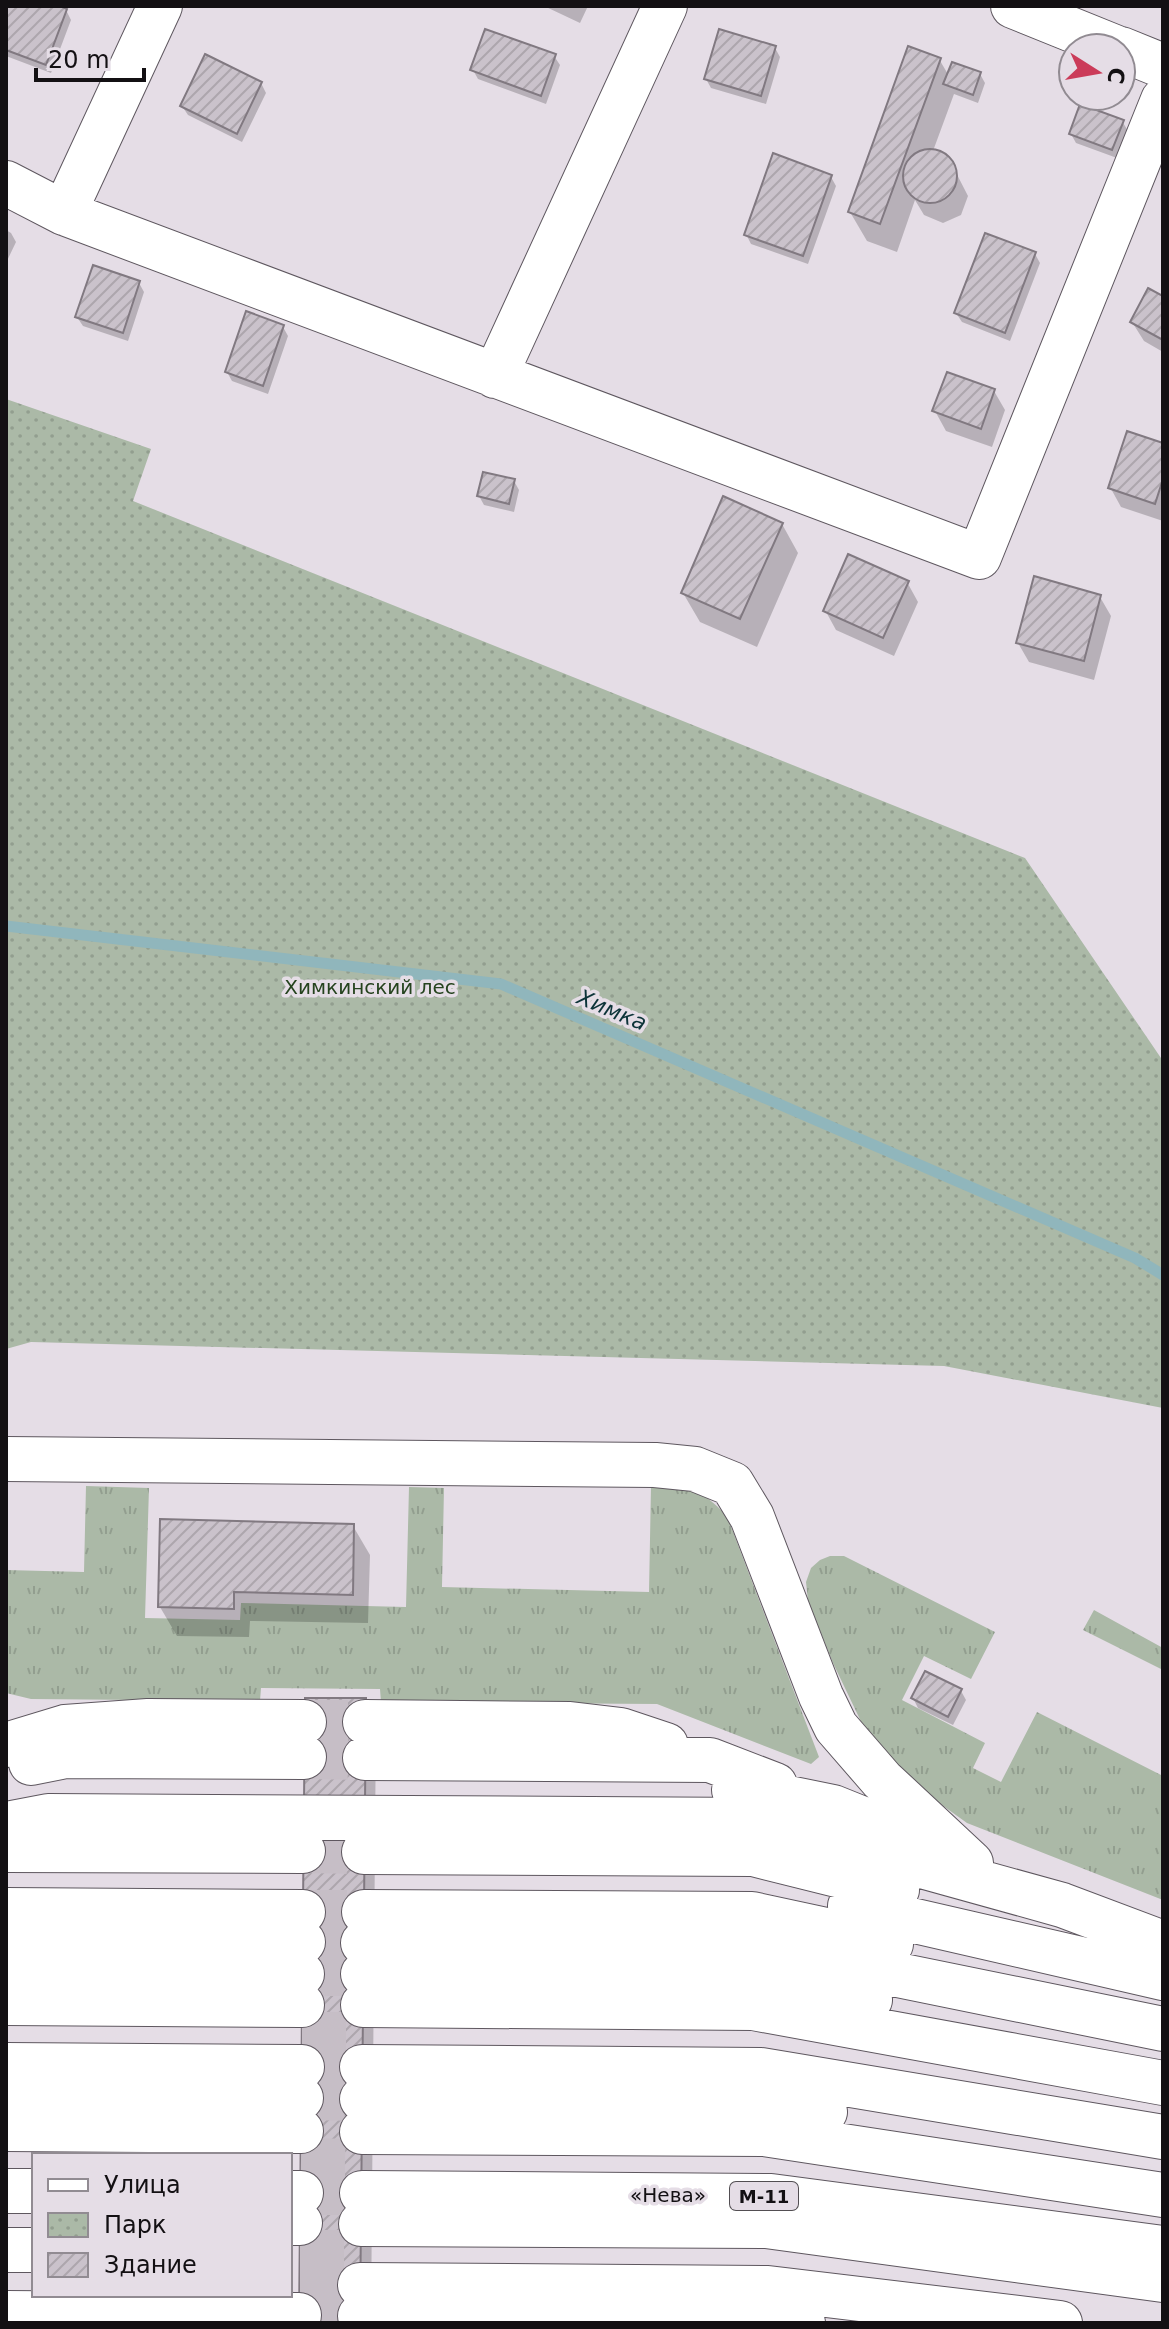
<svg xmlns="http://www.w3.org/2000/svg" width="1169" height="2329" viewBox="0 0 1169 2329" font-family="'DejaVu Sans',sans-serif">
<defs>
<pattern id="grass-tufts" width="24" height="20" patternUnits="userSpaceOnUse" patternTransform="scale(2)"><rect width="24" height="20" fill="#abb9a7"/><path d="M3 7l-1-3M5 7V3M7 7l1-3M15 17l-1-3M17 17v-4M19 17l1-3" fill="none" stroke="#929e8f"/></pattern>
<pattern id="park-dots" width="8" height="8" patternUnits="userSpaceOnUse" patternTransform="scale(2)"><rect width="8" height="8" fill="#abb9a7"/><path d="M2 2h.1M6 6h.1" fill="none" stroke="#929e8f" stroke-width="1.8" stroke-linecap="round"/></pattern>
<pattern id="building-hatch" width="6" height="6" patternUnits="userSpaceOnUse" patternTransform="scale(2)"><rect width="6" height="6" fill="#cac2cb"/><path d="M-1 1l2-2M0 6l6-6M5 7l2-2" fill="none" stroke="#ada6ad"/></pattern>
</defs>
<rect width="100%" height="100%" fill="#e5dde6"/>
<!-- grass -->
<path fill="url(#grass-tufts)" d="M86,1486L149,1488L145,1618L240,1620L241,1603L406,1607L409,1487L444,1488L442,1587L649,1592L651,1486C688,1488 700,1487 727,1516L819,1757L811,1764L657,1704L381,1702L380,1689L261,1688L260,1701L31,1699L6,1693V1570L84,1572Z
M830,1556H844L995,1632L971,1679L924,1656L902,1700L985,1743L973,1768L1001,1782L1037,1712L1163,1776V1900L967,1823L907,1780L866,1732L833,1663L808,1601L806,1582L811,1568L820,1560Z
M1094,1610L1163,1648V1670L1083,1630Z"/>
<!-- park -->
<path fill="url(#park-dots)" d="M6,399L151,449L133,501L1025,858L1163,1061V1408L944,1366L31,1342L6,1349Z"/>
<!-- shadow -->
<path fill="#0003" d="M6,6H55L66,10L71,20L51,73L6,56Z
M544,6H588L580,23Z
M775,48L780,57L766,104L711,88L706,79Z
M554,56L560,65L546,104L478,79L473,70Z
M939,59L949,76L980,74L985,83L978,103L954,94L933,151L948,157L968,196L961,215L943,223L924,215L915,200L897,252L867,241L850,212Z
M261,83L266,93L242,142L188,115L182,106Z
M1122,121L1128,131L1117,158L1076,143L1071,134Z
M831,177L836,186L808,264L751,244L746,234Z
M6,230L11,233L16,242L6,263Z
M1035,254L1040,263L1010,341L962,322L956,313Z
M139,283L144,292L128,341L83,326L77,317Z
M1163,298V352L1144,341L1132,322Z
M283,327L288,336L268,394L232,381L227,372Z
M994,391L1005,410L992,447L946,431L935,411Z
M1163,445V521L1121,507L1110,487Z
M514,481L519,490L514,512L484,505L479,496Z
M782,524L798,553L757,647L700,622L683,593Z
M907,582L918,602L894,656L836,630L825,610Z
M1100,597L1111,616L1094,680L1029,662L1018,643Z
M353,1526L370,1555L368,1623L250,1621L249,1637L177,1636L160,1607Z
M961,1691L966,1700L953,1725L918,1708L913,1698Z
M306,1700L376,1720L371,2323H302Z"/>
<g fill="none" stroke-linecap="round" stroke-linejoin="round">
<!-- stream -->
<path stroke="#90b6bc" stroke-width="11" d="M6,926L501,984L1135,1258L1163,1275"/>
</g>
<!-- building -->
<path fill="url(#building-hatch)" stroke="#817981" stroke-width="2" d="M6,6H60L67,9L46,65L6,50Z
M485,29L556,54L541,96L470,70Z
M719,29L776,46L761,96L704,79Z
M908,46L941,58L880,224L848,212Z
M205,54L262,82L237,134L180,106Z
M952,62L981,72L973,95L943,84Z
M1080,104L1124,120L1112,150L1069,134Z
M903 176a27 27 0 1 1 54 0a27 27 0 1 1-54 0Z
M773,153L832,175L803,256L744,235Z
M985,233L1036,252L1005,333L954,313Z
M93,265L140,281L123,333L75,317Z
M1148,288L1163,296V340L1130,322Z
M246,311L284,325L263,386L225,372Z
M947,372L995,389L981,429L932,411Z
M1127,431L1163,443V479L1155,504L1108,488Z
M483,472L515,479L509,504L477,496Z
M723,496L783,523L740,619L681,593Z
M848,554L909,581L883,638L823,611Z
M1034,576L1101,595L1084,661L1016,643Z
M160,1519L354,1524L353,1595L234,1592V1609L158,1607Z
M925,1671L962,1689L948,1717L911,1698Z
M305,1698H366L360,2323H299Z"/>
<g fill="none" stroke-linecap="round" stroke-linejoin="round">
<!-- minor-tunnel -->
<path stroke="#c6bec6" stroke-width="44" stroke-dasharray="44 22" stroke-linecap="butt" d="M304,1722H365
M304,1757L365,1758
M303,1851L364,1852
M303,1912H364
M303,1942L363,1943
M302,1974H363
M302,2034H363
M302,2067H362
M301,2098L362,2099
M301,2160L362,2161
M300,2252H361
M300,2285H360
M299,2315L360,2316"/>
<!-- highway-tunnel -->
<path stroke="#c6bec6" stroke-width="44" stroke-dasharray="44 22" stroke-linecap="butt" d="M301,2193H362"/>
<defs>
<path id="minor" d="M1013,6L1117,48
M1121,49L1163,66
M6,183L64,213L979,557L1163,100
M64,213L160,6
M495,376L665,6
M6,1459L655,1465L695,1469L732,1484L752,1517L821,1696L836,1727L882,1780L971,1863
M365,1722L570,1724L621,1730L666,1745
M6,1745L65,1727L148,1721L304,1722
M365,1758L710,1760L775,1785
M31,1763L66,1756L304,1757
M734,1790L754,1791L833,1807L910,1838
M6,1824L48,1816L756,1820L1062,1905L1163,1943
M6,1850L303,1851
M364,1852L753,1854L897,1890
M850,1906L1163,1978
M6,1910L303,1912
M364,1912L752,1914L891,1944
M6,1940L303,1942
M363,1943L756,1946L1163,2029
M6,1972L302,1974
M363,1974L750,1977L870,2000
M6,2003L302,2005
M363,2005L753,2008L1163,2083
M6,2065L302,2067
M362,2067L761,2070L1163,2137
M6,2096L301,2098
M362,2099L762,2101L825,2112
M6,2129L301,2131
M362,2132L764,2134L1163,2195
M290,2223H300
M361,2224L766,2226L1163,2280
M6,2250H34
M360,2285L768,2288L1060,2323
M6,2313L299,2315
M360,2316L760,2318L803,2323"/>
<path id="highway" d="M6,2191H34
M290,2193H301
M362,2193L771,2196L1163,2248"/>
</defs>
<!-- minor casing -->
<use href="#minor" stroke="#5e575f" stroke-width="46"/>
<!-- highway casing -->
<use href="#highway" stroke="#5e575f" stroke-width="46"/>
<!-- minor -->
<use href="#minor" stroke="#fff" stroke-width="44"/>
<!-- highway -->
<use href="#highway" stroke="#fff" stroke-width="44"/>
</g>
<g text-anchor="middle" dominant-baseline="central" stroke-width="7" stroke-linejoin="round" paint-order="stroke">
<!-- shield labels -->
<rect fill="#e5dde6" stroke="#524e52" stroke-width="2" x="730" y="2182" width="68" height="28" rx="6"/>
<g font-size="18" font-weight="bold" fill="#131013">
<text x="764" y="2196">М-11</text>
</g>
<!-- park labels -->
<g font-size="20" fill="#25431e" stroke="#e5dde6">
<text x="370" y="987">Химкинский лес</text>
</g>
<!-- street labels -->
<g font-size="20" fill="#131013" stroke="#e5dde6">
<text x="668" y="2195">«Нева»</text>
</g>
<!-- water labels -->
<g font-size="22" font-style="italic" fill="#0c3338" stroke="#e5dde6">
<text transform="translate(612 1010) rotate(23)">Химка</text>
</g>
</g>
<!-- border -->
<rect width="1169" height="2329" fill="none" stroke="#131013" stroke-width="16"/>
<!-- legend -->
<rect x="32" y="2153" width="260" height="144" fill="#e5dde6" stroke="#918b92" stroke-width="2"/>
<rect x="48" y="2179" width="40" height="12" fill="#ffffff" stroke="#918b92" stroke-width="2"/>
<text x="104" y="2193" font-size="24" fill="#131013">Улица</text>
<rect x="48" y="2213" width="40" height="24" fill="url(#park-dots)" stroke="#918b92" stroke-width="2"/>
<text x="104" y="2233" font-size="24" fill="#131013">Парк</text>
<rect x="48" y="2253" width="40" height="24" fill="url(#building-hatch)" stroke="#918b92" stroke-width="2"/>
<text x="104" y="2273" font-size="24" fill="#131013">Здание</text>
<!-- north arrow -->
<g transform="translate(1097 72) rotate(101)"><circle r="38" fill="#e5dde6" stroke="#918b92" stroke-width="2"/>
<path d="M0-6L14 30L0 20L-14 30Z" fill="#cb3b59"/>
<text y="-12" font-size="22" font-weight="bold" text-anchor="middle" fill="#131013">С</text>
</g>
<!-- scale -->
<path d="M36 68v12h108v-12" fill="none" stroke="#131013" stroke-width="4"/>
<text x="48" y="68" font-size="24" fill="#131013" stroke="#e5dde6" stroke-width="6" paint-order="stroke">20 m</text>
</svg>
